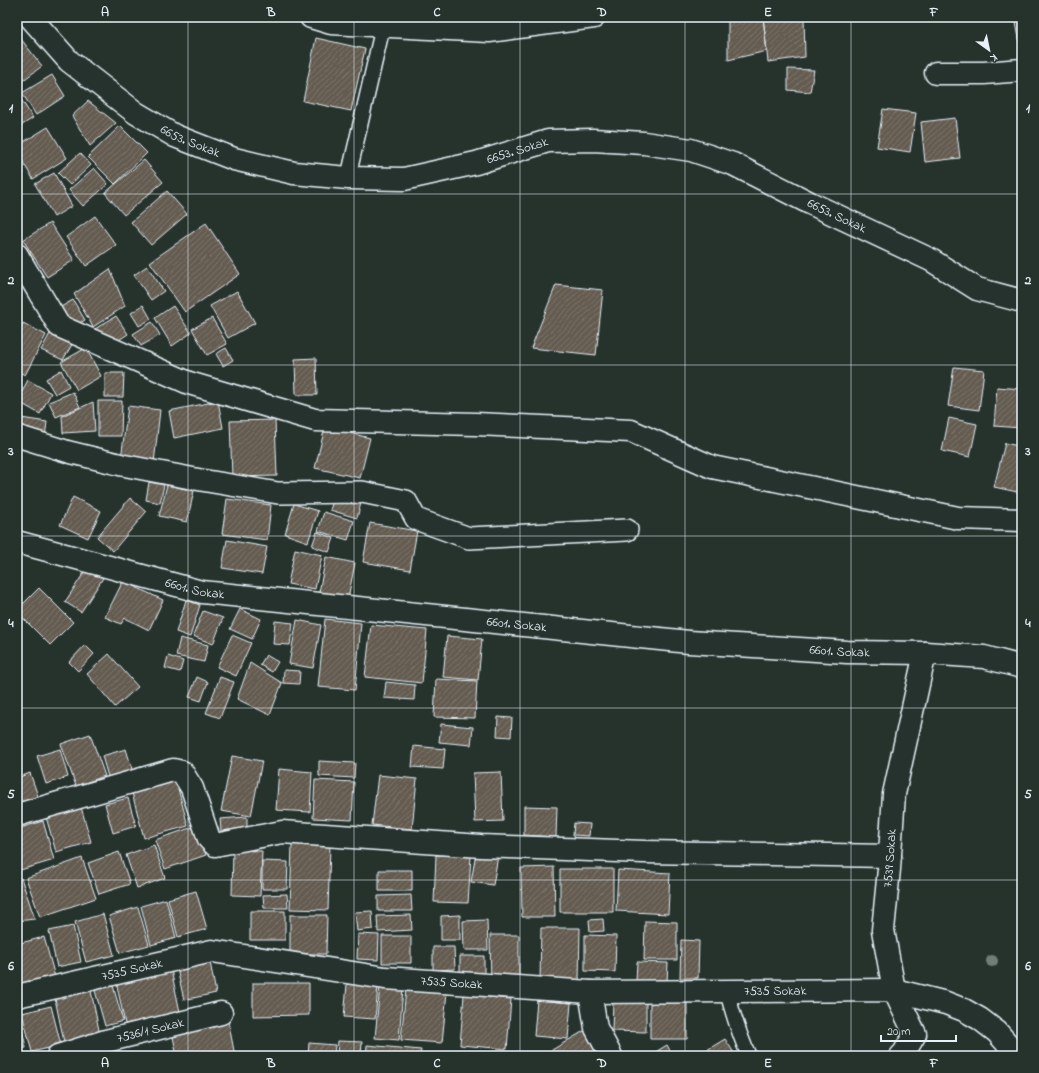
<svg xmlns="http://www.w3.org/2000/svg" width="1039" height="1073" viewBox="0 0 1039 1073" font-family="'Indie Flower',sans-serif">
<defs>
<pattern id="building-hatch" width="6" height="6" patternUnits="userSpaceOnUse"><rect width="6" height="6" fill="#655b51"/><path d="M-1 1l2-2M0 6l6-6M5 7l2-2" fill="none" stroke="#7b736b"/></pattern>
</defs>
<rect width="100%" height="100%" fill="#26332d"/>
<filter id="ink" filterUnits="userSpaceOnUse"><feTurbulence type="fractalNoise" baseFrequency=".025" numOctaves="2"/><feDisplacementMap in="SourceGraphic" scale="8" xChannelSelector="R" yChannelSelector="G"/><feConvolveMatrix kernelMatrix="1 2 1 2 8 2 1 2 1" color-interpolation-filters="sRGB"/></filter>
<g filter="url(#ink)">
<!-- building -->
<path fill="url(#building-hatch)" stroke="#e8f1f8" d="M728,17H763L767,51L728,60Z
M763,17H804L805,57L768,62Z
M1015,17H1022V55Z
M316,38L365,49L351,111L303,101Z
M21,39L42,66L17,85V42Z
M788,69L814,70L810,92L788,90Z
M52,75L65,96L36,115L22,93Z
M17,93L33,118L19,127L17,125Z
M88,101L116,123L90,146L72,116Z
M883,109L916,113L910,152L877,147Z
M955,118L960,158L925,162L921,122Z
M120,126L147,153L115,184L88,157Z
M48,127L67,158L33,179L17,152V146Z
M80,153L91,165L70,185L58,173Z
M144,160L163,182L124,215L105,193Z
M17,163L24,173L17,177Z
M94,168L108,184L83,206L69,190Z
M54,173L72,206L54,217L35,184Z
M167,191L187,214L151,245L131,222Z
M95,216L116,245L86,266L66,237Z
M50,223L74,260L47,277L23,240Z
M206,223L240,274L185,312L150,262Z
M147,266L164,291L151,300L134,275Z
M110,269L125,306L93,327L74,294Z
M17,281L21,290L17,292Z
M556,285L603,290L596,355L531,348Z
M237,291L255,323L228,338L210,306Z
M73,300L85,320L71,328L59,308Z
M143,305L151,319L139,326L131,313Z
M173,306L191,333L172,346L155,318Z
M116,316L128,334L111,345L90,332Z
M212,318L227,344L207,355L192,329Z
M152,322L160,335L141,346L133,334Z
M23,323L46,335L25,375L17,371V335Z
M52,330L74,341L63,360L41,350Z
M86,348L101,376L77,390L61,362Z
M226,348L233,360L223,366L216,354Z
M316,358L317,395H296L295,359Z
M954,367L984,370L979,410L948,406Z
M61,370L69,386L55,394L46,379Z
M105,373H124L123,397H105Z
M17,378L21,380L17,388Z
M28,380L51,393L40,414L17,401Z
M997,387L1022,389V428L994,426Z
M73,392L80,407L56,417L49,402Z
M98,401H122L121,436H98Z
M218,401L223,428L174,438L169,411Z
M93,402L95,431L63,433L62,416Z
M128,406L160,410L154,463L121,459Z
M21,418L47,422L45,437L18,433Z
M949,418L977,424L970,457L942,451Z
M275,420L277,476L232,477L230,421Z
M325,427L370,438L360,478L315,468Z
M1005,443L1022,447V493L994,487Z
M149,482L164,485L160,503L146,500Z
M167,485L194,491L187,522L159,516Z
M335,495L361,503L357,518L330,510Z
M73,497L101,511L88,538L60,525Z
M130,498L146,512L113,551L97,537Z
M227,499L271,505L267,540L222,534Z
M294,504L318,511L308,542L285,534Z
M324,512L354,521L348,540L318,531Z
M370,523L417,531L410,570L363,562Z
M317,532L334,538L329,552L312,546Z
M227,540L267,547L262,574L222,568Z
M295,549L322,555L315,589L288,584Z
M326,557L355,563L348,598L319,592Z
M87,568L103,578L81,612L65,602Z
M123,581L163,600L149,630L125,618L121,624L105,617Z
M39,588L73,622L50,645L17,612V610Z
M186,600L200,605L190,637L176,632Z
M240,609L261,619L252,639L230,629Z
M203,611L223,618L213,644L193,636Z
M325,619L361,623L355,690L318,687Z
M297,620L321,625L313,668L289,664Z
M275,621L293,623L290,645L273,644Z
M371,625L427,630L422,683L365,677Z
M232,635L251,643L236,676L217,667Z
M447,636L482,639L478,680L443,677Z
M180,638L208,645L204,662L176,656Z
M85,645L94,654L78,671L69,662Z
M109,654L138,687L115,707L87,674Z
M266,655L278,662L272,672L260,665Z
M168,656L183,661L180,672L165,668Z
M250,663L282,683L270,715L237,699Z
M284,670L300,671L299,684L283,683Z
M197,677L208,682L201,701L189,697Z
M220,677L234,682L220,718L206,713Z
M436,679L477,681L475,718L434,717Z
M386,682L415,685L414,700L384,698Z
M498,717L512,718L511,737L497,736Z
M441,724L473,727L471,745L439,742Z
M90,734L105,776L76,786L61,744Z
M414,746L445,749L443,769L412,767Z
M60,749L68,777L46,784L37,756Z
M126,749L133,772L109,780L102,756Z
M232,756L262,761L251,816L221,811Z
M319,761L355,763L354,778L319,776Z
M279,769L312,772L310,812L276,810Z
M501,772L503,821L475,822L473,773Z
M30,773L39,799L17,807V778Z
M378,775L417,779L412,829L372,825Z
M315,780L354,782L352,820L313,818Z
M176,781L188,826L144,838L132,793Z
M128,798L136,826L113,833L105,804Z
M524,806L557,807L556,837L524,835Z
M81,807L91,842L56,852L46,817Z
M247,817V828L221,831L220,819Z
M43,821L54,860L17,871V829Z
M574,823L590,824L589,836L573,835Z
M196,826L206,855L165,869L155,840Z
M292,844L330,845L328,910L290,909Z
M154,845L165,878L137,888L126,855Z
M233,850L262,851L260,896L232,895Z
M119,852L130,884L99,894L88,863Z
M476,853L498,856L493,885L471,882Z
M436,855L471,856L468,903L434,902Z
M82,858L96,898L40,917L26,878Z
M262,861L288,862L287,889H262Z
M554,867L555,917H522L521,868Z
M560,869H613V912H560Z
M379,870H412V891H379Z
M618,870L670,873L668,914L616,911Z
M21,878L35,919L17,921V879Z
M196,891L207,929L178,937L168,899Z
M287,894L288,908H264L263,895Z
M411,895L412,911H378V896Z
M166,899L176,938L151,945L141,906Z
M138,907L149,945L120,953L109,916Z
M250,911H285V940H250Z
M372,911L373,929L357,931L355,912Z
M103,914L114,955L86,962L75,922Z
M290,915H327L326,954H290Z
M411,915L412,930L378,932L377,916Z
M460,915V940H441V916Z
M603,919L604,931L590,932L589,920Z
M487,920L488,950H464L463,921Z
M645,921L677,922V960H644Z
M73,926L81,962L57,967L49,931Z
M541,928H580L579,982L540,981Z
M358,934L379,935L378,960L357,959Z
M490,935H519V984H491Z
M585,935L616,936L615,972L585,971Z
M382,936H411V963H382Z
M44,937L55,977L18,987L17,982V944Z
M681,940L699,941L698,978H680Z
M433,947H454L455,969L433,970Z
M460,956H484V981H460Z
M209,957L216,993L184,1000L176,964Z
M637,962L668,963L667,982L636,981Z
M171,970L180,1012L125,1024L116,981Z
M112,982L123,1021L105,1026L94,987Z
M253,983H309V1015L253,1016Z
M347,984L378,986L375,1019L344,1017Z
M90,986L100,1035L64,1042L54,994Z
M380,986L403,988L399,1040L375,1038Z
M406,989L447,992L442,1043L401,1040Z
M464,995L511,999L507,1049L460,1045Z
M537,1000L571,1003L568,1039L534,1036Z
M613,1001L646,1002V1032L612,1031Z
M650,1002H687V1039H650Z
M17,1004L26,1048L17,1050Z
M51,1006L61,1045L32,1052L22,1013Z
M228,1020L235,1056H177L172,1032Z
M589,1028L606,1056H542L567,1041Z
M725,1039L736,1056H697Z
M338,1041L362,1042L361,1056H337Z
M309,1043L335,1045L334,1056H308Z
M367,1045L421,1050L420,1056H366Z
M667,1045L673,1056H649Z"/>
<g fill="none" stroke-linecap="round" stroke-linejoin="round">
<defs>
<path id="service" d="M348,178L383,26
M727,992C733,1014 739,1035 749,1056"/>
<path id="pedestrian" d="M17,436L69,452L122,465L201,480L278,493L362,492L406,501L416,519L469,538L627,530"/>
<g id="minor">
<path id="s1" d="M30,17L69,61L136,113L175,136L234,159L294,173L348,178L404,179L476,163L548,141L593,140L644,143L691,150L733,164L810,203L931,260L977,289L1022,301"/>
<path d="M936,73H984L1022,70"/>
<path d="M17,255L59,326L189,383L315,420L476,424L631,431L712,467L958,518L1022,520"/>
<path id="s2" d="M17,542L202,592L689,642L847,652L925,653L984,657L1022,667"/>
<path d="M17,815L173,770L182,772L192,788L209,839L215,845L282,832L481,846L644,852L890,856"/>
<path d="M590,992L596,1028L611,1056"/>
<path id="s3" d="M17,996L212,951L385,978L590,992L894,990L946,1003L964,1010L980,1019L997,1032L1018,1056"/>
<path id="s4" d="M58,1056L106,1041L221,1013"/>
<path id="s5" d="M901,1056L904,1053L915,1034L894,990L883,930L889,869L894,794L925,653"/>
</g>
<path id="tertiary" d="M311,17L331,23L489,31L594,17"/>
</defs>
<!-- service casing -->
<use href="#service" stroke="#e8f1f8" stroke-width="17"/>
<!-- pedestrian casing -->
<use href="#pedestrian" stroke="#e8f1f8" stroke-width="24"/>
<!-- minor casing -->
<use href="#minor" stroke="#e8f1f8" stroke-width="25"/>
<!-- tertiary casing -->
<use href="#tertiary" stroke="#e8f1f8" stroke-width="25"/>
<!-- service -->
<use href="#service" stroke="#26332d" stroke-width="14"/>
<!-- pedestrian -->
<use href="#pedestrian" stroke="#26332d" stroke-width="21"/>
<!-- minor -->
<use href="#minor" stroke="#26332d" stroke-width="22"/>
<!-- tertiary -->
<use href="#tertiary" stroke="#26332d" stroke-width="22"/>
</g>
<!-- trees -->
<circle fill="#717e77" cx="992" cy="961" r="6"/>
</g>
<!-- grid -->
<path fill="none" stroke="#e8f1f8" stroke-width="1" stroke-opacity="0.55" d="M188,17V1056M354,17V1056M520,17V1056M685,17V1056M851,17V1056M17,194H1022M17,365H1022M17,536H1022M17,708H1022M17,880H1022"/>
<g text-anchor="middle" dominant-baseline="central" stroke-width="3" stroke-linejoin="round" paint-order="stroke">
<!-- street labels -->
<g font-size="13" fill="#e8f1f8" stroke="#26332d">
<text stroke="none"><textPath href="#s1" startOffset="205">6653. Sokak</textPath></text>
<text stroke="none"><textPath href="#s1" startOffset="541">6653. Sokak</textPath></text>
<text stroke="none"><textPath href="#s1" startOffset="877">6653. Sokak</textPath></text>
<text stroke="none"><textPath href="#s2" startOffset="184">6601. Sokak</textPath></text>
<text stroke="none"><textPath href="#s2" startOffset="508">6601. Sokak</textPath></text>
<text stroke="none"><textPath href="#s2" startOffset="832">6601. Sokak</textPath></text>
<text stroke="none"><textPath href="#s5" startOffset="208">7539 Sokak</textPath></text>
<text stroke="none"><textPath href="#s3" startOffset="118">7535 Sokak</textPath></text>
<text stroke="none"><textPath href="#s3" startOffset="442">7535 Sokak</textPath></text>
<text stroke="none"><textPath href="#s3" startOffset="766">7535 Sokak</textPath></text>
<text stroke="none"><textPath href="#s4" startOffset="96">7536/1 Sokak</textPath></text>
</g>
</g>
<!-- margin -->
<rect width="1039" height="1073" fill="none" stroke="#26332d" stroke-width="44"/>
<!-- north arrow -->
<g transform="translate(989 50) rotate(147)" stroke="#26332d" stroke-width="3" paint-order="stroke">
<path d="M0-3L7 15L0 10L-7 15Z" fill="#e8f1f8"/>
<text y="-6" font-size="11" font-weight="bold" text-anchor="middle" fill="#e8f1f8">K</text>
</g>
<!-- scale -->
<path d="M881 1035v6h75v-6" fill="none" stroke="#e8f1f8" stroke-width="2"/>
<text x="887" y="1035" font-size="12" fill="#e8f1f8" stroke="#26332d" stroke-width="3" paint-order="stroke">20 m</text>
<rect x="22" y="22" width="995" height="1029" fill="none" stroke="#e8f1f8" stroke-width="1.5"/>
<g font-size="13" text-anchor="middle" font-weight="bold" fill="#e8f1f8">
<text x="105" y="16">A</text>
<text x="271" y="16">B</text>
<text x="437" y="16">C</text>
<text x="602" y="16">D</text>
<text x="768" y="16">E</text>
<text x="934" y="16">F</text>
<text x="11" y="112">1</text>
<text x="1028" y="112">1</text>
<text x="11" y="284">2</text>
<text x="1028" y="284">2</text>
<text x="11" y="455">3</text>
<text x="1028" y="455">3</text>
<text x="11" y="627">4</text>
<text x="1028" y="627">4</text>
<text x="11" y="798">5</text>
<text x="1028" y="798">5</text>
<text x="11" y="970">6</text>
<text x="1028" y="970">6</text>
<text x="105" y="1067">A</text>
<text x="271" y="1067">B</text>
<text x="437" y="1067">C</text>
<text x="602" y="1067">D</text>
<text x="768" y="1067">E</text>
<text x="934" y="1067">F</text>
</g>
</svg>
